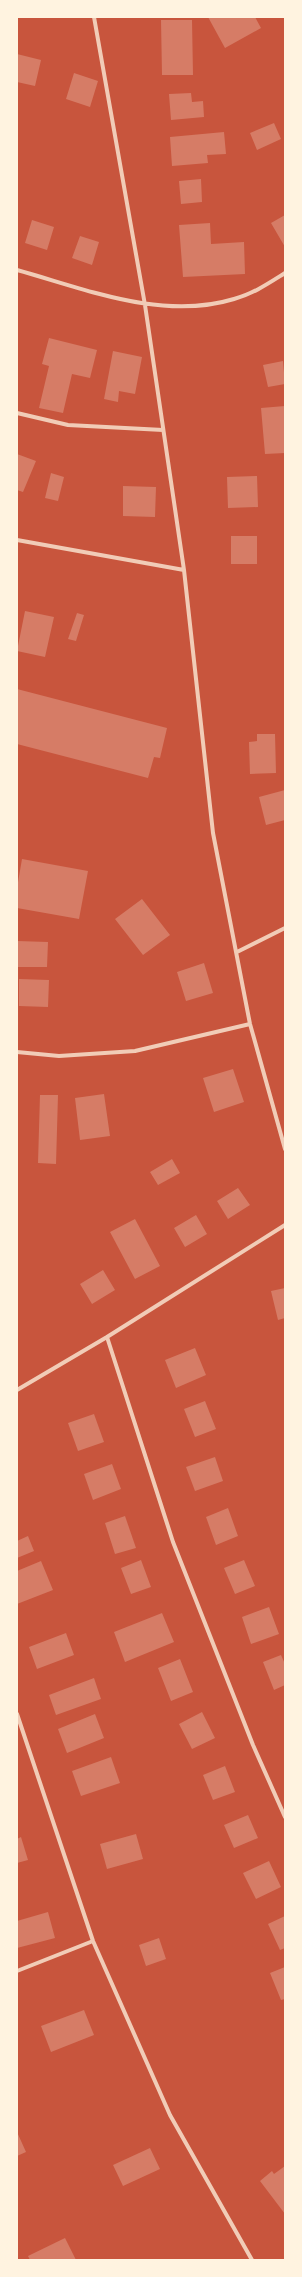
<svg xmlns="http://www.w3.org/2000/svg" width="302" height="2277" viewBox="0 0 302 2277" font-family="'Work Sans',sans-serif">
<rect width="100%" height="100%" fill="#c8553d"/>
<!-- building -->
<path fill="#d67c66" d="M208,17H255L261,28L225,48Z
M161,20H192L193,75H162Z
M17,54L41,60L35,86L17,82Z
M74,73L98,81L90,107L66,99Z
M191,93L192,102L203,101L204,117L171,120L169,94Z
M274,123L281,139L257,150L250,133Z
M224,132L226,154L207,155L208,163L172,166L170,137Z
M201,179L202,202L181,204L179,181Z
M285,215V247L271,223Z
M32,220L54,227L47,250L25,243Z
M210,223L211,244L244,242L245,274L183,277L179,225Z
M80,236L99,242L92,265L72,258Z
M49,338L97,350L90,378L72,374L63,413L39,408L49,366L42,364Z
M113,351L142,357L135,394L119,391L118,402L104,399Z
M283,361L285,384L268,387L263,365Z
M285,406V453L265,454L261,408Z
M17,454L36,461L23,492L17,490Z
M51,473L64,477L58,501L45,498Z
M257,476L258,507L228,508L227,477Z
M123,486L156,487L155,517L123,516Z
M231,536H257V564H231Z
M25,611L54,617L45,657L17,651Z
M77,613L84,615L76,641L68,639Z
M17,689L167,728L160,758L154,757L148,778L17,744Z
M257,734H275L276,773L250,774L249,742L257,741Z
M285,790V820L266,825L259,797Z
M22,859L88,871L79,919L17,908V888Z
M142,899L170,935L143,955L115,919Z
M17,941L48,942L47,967H17Z
M204,963L213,993L186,1001L177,972Z
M19,979L49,980L48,1007L19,1006Z
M233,1069L244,1102L214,1112L203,1078Z
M104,1094L110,1136L80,1140L75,1098Z
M40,1095H58L56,1164L38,1163Z
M172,1159L180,1173L158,1185L150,1172Z
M238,1188L250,1205L228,1219L217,1201Z
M196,1215L207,1234L185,1247L174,1228Z
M135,1219L160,1266L135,1279L110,1232Z
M103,1270L115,1290L92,1304L80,1284Z
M285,1288V1318L278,1320L271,1291Z
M195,1348L206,1375L176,1388L165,1360Z
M205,1401L216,1429L195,1437L184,1409Z
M94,1414L104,1442L78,1451L68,1423Z
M215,1457L223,1481L195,1491L186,1467Z
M112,1464L121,1489L93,1500L84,1474Z
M228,1508L238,1536L216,1545L206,1517Z
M125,1516L136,1548L115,1554L105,1523Z
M28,1536L34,1551L17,1558V1541Z
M141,1560L151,1587L131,1594L121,1568Z
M244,1560L255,1586L235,1594L224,1568Z
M41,1561L53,1590L17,1604V1571Z
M269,1607L279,1634L251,1644L242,1617Z
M162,1613L174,1642L125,1662L114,1632Z
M66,1633L74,1655L37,1669L29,1647Z
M281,1655L285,1664V1685L274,1690L263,1662Z
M180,1659L193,1692L171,1701L158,1668Z
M94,1678L101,1699L56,1715L49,1695Z
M202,1712L215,1738L192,1749L179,1724Z
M95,1714L104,1738L67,1753L58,1729Z
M111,1757L120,1783L81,1796L72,1771Z
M225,1766L235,1792L213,1800L203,1775Z
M248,1815L258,1838L234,1848L224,1825Z
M136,1834L143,1859L107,1869L100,1844Z
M21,1837L28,1860L17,1863V1839Z
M269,1861L281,1887L256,1899L243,1873Z
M48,1912L55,1938L17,1948V1921Z
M285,1916V1948L280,1950L268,1924Z
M159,1938L166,1959L146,1966L139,1945Z
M285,1967V1999L281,2000L270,1973Z
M84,2010L94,2035L51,2052L41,2026Z
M17,2132L26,2152L17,2156Z
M150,2148L160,2169L123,2186L113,2165Z
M285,2166V2214L260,2181L272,2171L274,2174Z
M65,2238L76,2260H30L28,2256Z"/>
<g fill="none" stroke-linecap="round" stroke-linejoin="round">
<!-- minor -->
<path stroke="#f1ccb7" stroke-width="4" d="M94,17L145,305L184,570L213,833L250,1024L285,1149
M17,270C86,289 162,321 234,299C253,294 269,283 285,273
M17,413L68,425L163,430
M17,540L184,570
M237,952L285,928
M17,1052L59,1056L135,1051L250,1024
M107,1337L173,1542L253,1745L285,1817
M17,1390L107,1337L285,1225
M17,1714L93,1941L170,2115L252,2260
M17,1971L93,1941"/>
</g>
<!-- border -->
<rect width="302" height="2277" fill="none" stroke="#fff3e0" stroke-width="36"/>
</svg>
